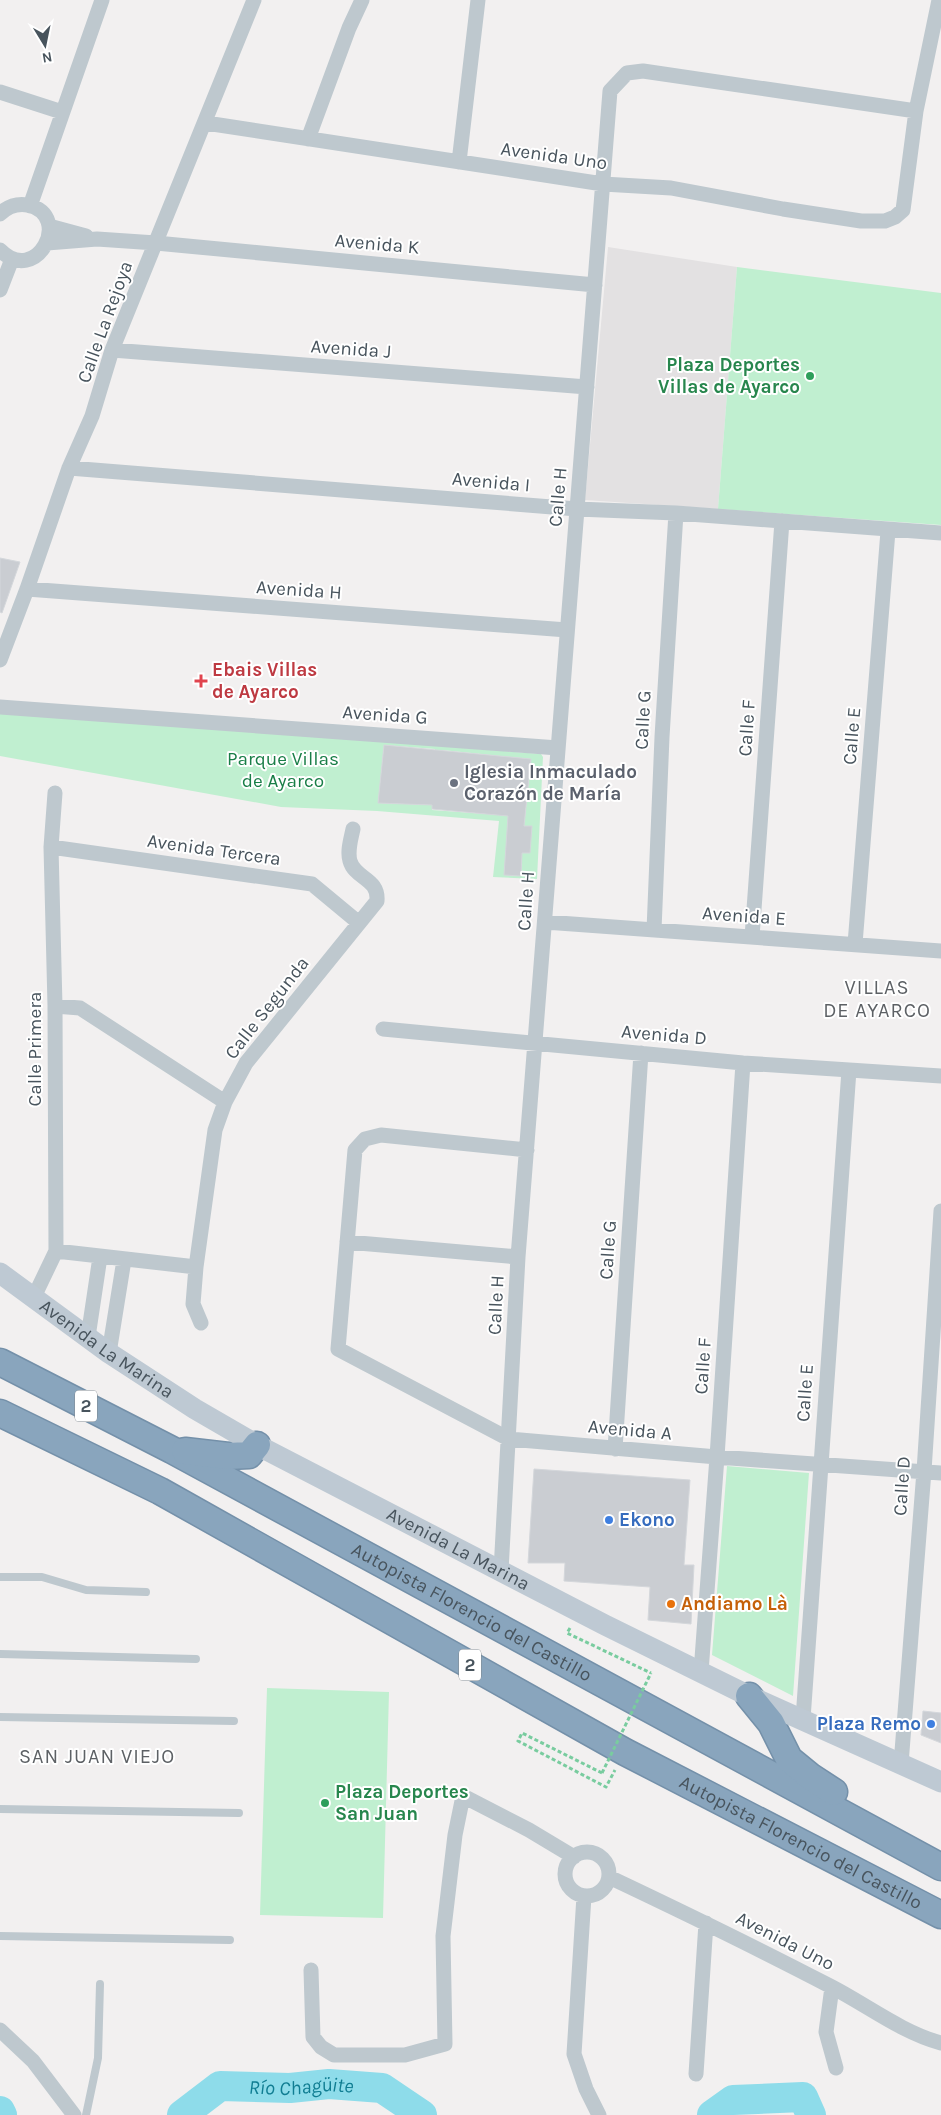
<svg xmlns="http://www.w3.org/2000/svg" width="941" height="2115" viewBox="0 0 941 2115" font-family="Karla,sans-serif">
<rect width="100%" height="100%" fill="#f2f0f0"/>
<!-- education -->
<path fill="#e3e1e2" d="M608,247L737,267L718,509L585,500Z"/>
<!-- green -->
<path fill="#c0efd0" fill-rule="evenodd" d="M737,267L941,293V525L718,509Z
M0,712L541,754L543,757L537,879L493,877L499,821L377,811L281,807L0,756ZM384,745L435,749L434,762H440L442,750L531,759L525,817L432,810V805L378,803Z
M727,1466L809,1473L793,1696L712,1655Z
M267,1688L389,1692L383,1918L260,1915Z"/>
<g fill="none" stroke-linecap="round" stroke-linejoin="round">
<!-- river -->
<g stroke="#8edcea" stroke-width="30">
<path d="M0,2111L2,2115"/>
<path id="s1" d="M182,2115L220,2086L290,2088L329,2084L382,2088L422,2115"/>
<path d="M712,2115L733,2100L803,2097L811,2115"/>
</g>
</g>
<!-- building -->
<path fill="#cacdd2" stroke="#d4d7db" d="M0,558L20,562L2,613L0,612Z
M384,745L531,759L524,826H532L530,853H522L521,876L504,875L508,816L432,809V805L378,803Z
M534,1469L690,1480L684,1565H694L691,1624L648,1620L650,1587L564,1581L565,1563H528Z
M923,1711L941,1713V1743L921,1735Z"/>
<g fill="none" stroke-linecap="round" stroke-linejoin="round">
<defs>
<g id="highway">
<path id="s3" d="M0,1362L172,1450L941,1867"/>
<path id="s4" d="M0,1413L160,1491L625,1752L941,1915"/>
<path d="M185,1451L228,1456L249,1455L257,1445"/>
<path d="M749,1696L771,1723L789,1759L811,1777L834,1792"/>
</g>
</defs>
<!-- highway casing -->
<use href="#highway" stroke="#7490a9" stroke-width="29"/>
<!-- path -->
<path stroke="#79cc9f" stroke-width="3" stroke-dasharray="4 2.5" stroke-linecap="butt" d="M570,1628L567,1633L651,1673
M602,1773L522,1733L518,1741L606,1787L615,1770"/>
<!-- lane -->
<path stroke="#bec8ce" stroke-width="8" d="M0,1577H42L86,1590L146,1592
M0,1654L196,1659
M0,1717L234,1721
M0,1809L239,1813
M0,1936L230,1940
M86,2115L98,2058L100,1984"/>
<!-- street -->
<path stroke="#bec8ce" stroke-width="15" d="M0,92L62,112
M206,123L603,184L671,188L783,209L861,221H885L895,217L903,210L916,111L939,0
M308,139L349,28L362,0
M459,162L478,0
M30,206L102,0
M0,214C8,206 17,203 28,205C74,216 36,287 0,250
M49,226L86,236
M47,243L97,239L156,243L595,285
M0,290L12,259
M112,350L587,387
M69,468L577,509L676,513L941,533
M27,589L567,630
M0,660L27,589L69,468L92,416L112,350L254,0
M0,707L558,748
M51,847L312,884L359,923
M545,922L941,951
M654,930L662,737L676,513
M752,937L782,521
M855,944L888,531
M55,1006L80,1008L225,1102
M383,1029L743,1063L941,1076
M527,1150L381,1135L365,1139L355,1150L338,1349L509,1439L717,1457L941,1473
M347,1242L518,1257
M56,1251L196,1267
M33,1299L56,1251L55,1006L51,847L55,793
M201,1323L193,1304L196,1267L215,1130L225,1102L246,1063L377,901C379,878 355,879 350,861C347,851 351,839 353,829
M88,1337L100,1257
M109,1353L124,1260
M615,1449L641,1053
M501,1571L518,1257L610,91L627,73L643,71L916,111
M701,1672L717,1457L743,1063
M803,1719L849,1070
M901,1764L924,1471L941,1211
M565 1874a22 22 0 1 1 44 0a22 22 0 1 1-44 0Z
M609,1877C683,1912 757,1948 830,1986C867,2005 901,2032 941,2043
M584,1896L574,2054L586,2089L599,2115
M311,1970L313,2037L321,2047L334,2055H405L445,2044L443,1936L455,1835L463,1796L529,1830L574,1857
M832,1987L826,2032L836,2068
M0,2030L33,2061L74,2115
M696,2074L706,1923"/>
<!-- secondary -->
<path stroke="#bec9d3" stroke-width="21" id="s2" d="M0,1273L109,1353L195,1409L257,1445L605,1625L749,1696L941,1782"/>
<!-- highway -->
<use href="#highway" stroke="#89a5bd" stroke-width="26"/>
<!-- path-bridge -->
<path stroke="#79cc9f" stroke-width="3" stroke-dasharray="4 2.5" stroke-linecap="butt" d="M602,1773L651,1673"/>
</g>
<!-- markers -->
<g fill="#2e9e5b" stroke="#fff" stroke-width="2">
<circle cx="810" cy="376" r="5"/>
<circle cx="325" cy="1803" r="5"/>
</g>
<path fill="#e0444e" stroke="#fff" stroke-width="2" d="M198.5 673.5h5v5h5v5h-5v5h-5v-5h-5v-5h5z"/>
<circle fill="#6b7280" stroke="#fff" stroke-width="2" cx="454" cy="783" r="5"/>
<g fill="#3f7fe0" stroke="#fff" stroke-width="2">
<circle cx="609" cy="1520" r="5"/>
<circle cx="931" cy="1724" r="5"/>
</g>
<circle fill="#e8710a" stroke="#fff" stroke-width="2" cx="671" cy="1604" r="5"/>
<g text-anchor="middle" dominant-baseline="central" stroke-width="4" stroke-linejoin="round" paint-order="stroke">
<!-- shield labels -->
<g fill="#fff" stroke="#7f878e" stroke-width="1">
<rect x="75" y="1390.5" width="22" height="31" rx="4"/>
<rect x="459" y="1649.5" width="22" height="31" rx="4"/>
</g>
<g font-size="18" font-weight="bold" fill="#48545d">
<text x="86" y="1406">2</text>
<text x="470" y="1665">2</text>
</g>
<!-- street labels -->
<g font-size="19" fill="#48545d" stroke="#fff">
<text transform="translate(554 156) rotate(8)">Avenida Uno</text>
<text transform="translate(377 244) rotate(5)">Avenida K</text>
<text transform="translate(105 322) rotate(-70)">Calle La Rejoya</text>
<text transform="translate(351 349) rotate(4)">Avenida J</text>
<text transform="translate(491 482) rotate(5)">Avenida I</text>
<text transform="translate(558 497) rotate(-85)">Calle H</text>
<text transform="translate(299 590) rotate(4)">Avenida H</text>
<text transform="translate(385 715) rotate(4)">Avenida G</text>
<text transform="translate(643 720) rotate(-87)">Calle G</text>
<text transform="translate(747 728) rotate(-86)">Calle F</text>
<text transform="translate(852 736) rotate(-85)">Calle E</text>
<text transform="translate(214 850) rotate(8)">Avenida Tercera</text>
<text transform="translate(526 901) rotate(-86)">Calle H</text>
<text transform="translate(744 916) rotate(4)">Avenida E</text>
<text transform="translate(267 1008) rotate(-52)">Calle Segunda</text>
<text transform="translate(664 1035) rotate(5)">Avenida D</text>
<text transform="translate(35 1049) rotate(-90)">Calle Primera</text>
<text transform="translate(608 1250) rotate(-86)">Calle G</text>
<text transform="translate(496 1305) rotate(-87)">Calle H</text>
<text stroke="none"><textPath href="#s2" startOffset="131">Avenida La Marina</textPath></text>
<text transform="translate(703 1366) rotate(-86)">Calle F</text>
<text transform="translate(805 1393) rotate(-86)">Calle E</text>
<text transform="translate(630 1430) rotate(5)">Avenida A</text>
<text transform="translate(902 1486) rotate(-86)">Calle D</text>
<text stroke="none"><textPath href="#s2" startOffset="536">Avenida La Marina</textPath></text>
<text stroke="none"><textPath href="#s3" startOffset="534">Autopista Florencio del Castillo</textPath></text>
<text stroke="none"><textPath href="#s4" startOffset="909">Autopista Florencio del Castillo</textPath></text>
<text transform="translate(785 1941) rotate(27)">Avenida Uno</text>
</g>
<!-- leisure labels -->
<g font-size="19" font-weight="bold" fill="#27864d" stroke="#fff" text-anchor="end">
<text x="800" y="365">Plaza Deportes<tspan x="800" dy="22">Villas de Ayarco</tspan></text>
<text x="335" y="1792" text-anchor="start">Plaza Deportes<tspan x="335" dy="22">San Juan</tspan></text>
</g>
<!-- health labels -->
<g font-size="19" font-weight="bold" fill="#be3a42" stroke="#fff" text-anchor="start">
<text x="212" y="670">Ebais Villas<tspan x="212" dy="22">de Ayarco</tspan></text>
</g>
<!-- park labels -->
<g font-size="19" fill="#197e47" stroke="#fff">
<text x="283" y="759">Parque Villas<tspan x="283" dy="22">de Ayarco</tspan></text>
</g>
<!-- worship labels -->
<g font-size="19" font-weight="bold" fill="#5b616d" stroke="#fff" text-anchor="start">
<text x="464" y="772">Iglesia Inmaculado<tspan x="464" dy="22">Corazón de María</tspan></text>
</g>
<!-- shop labels -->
<g font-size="19" font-weight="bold" fill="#366cbe" stroke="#fff" text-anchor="start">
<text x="619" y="1520">Ekono</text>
<text x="921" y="1724" text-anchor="end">Plaza Remo</text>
</g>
<!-- food labels -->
<g font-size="19" font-weight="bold" fill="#c56008" stroke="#fff" text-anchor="start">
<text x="681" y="1604">Andiamo Là</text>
</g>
<!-- neighbourhood labels -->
<g font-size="20" letter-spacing="1" fill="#5d6165" stroke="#fff">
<text x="877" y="987">VILLAS<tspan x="877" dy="23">DE AYARCO</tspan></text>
<text x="97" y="1756">SAN JUAN VIEJO</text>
</g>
<!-- water labels -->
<g font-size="20" font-style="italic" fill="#107d92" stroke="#fff">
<text stroke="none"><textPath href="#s1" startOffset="129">Río Chagüite</textPath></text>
</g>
</g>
<!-- north arrow -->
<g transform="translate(45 45) rotate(170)" stroke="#ffffff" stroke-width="4" paint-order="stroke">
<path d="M0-4L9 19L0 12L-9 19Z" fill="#48545d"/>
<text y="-8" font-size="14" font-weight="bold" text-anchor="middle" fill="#48545d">N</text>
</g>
</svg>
